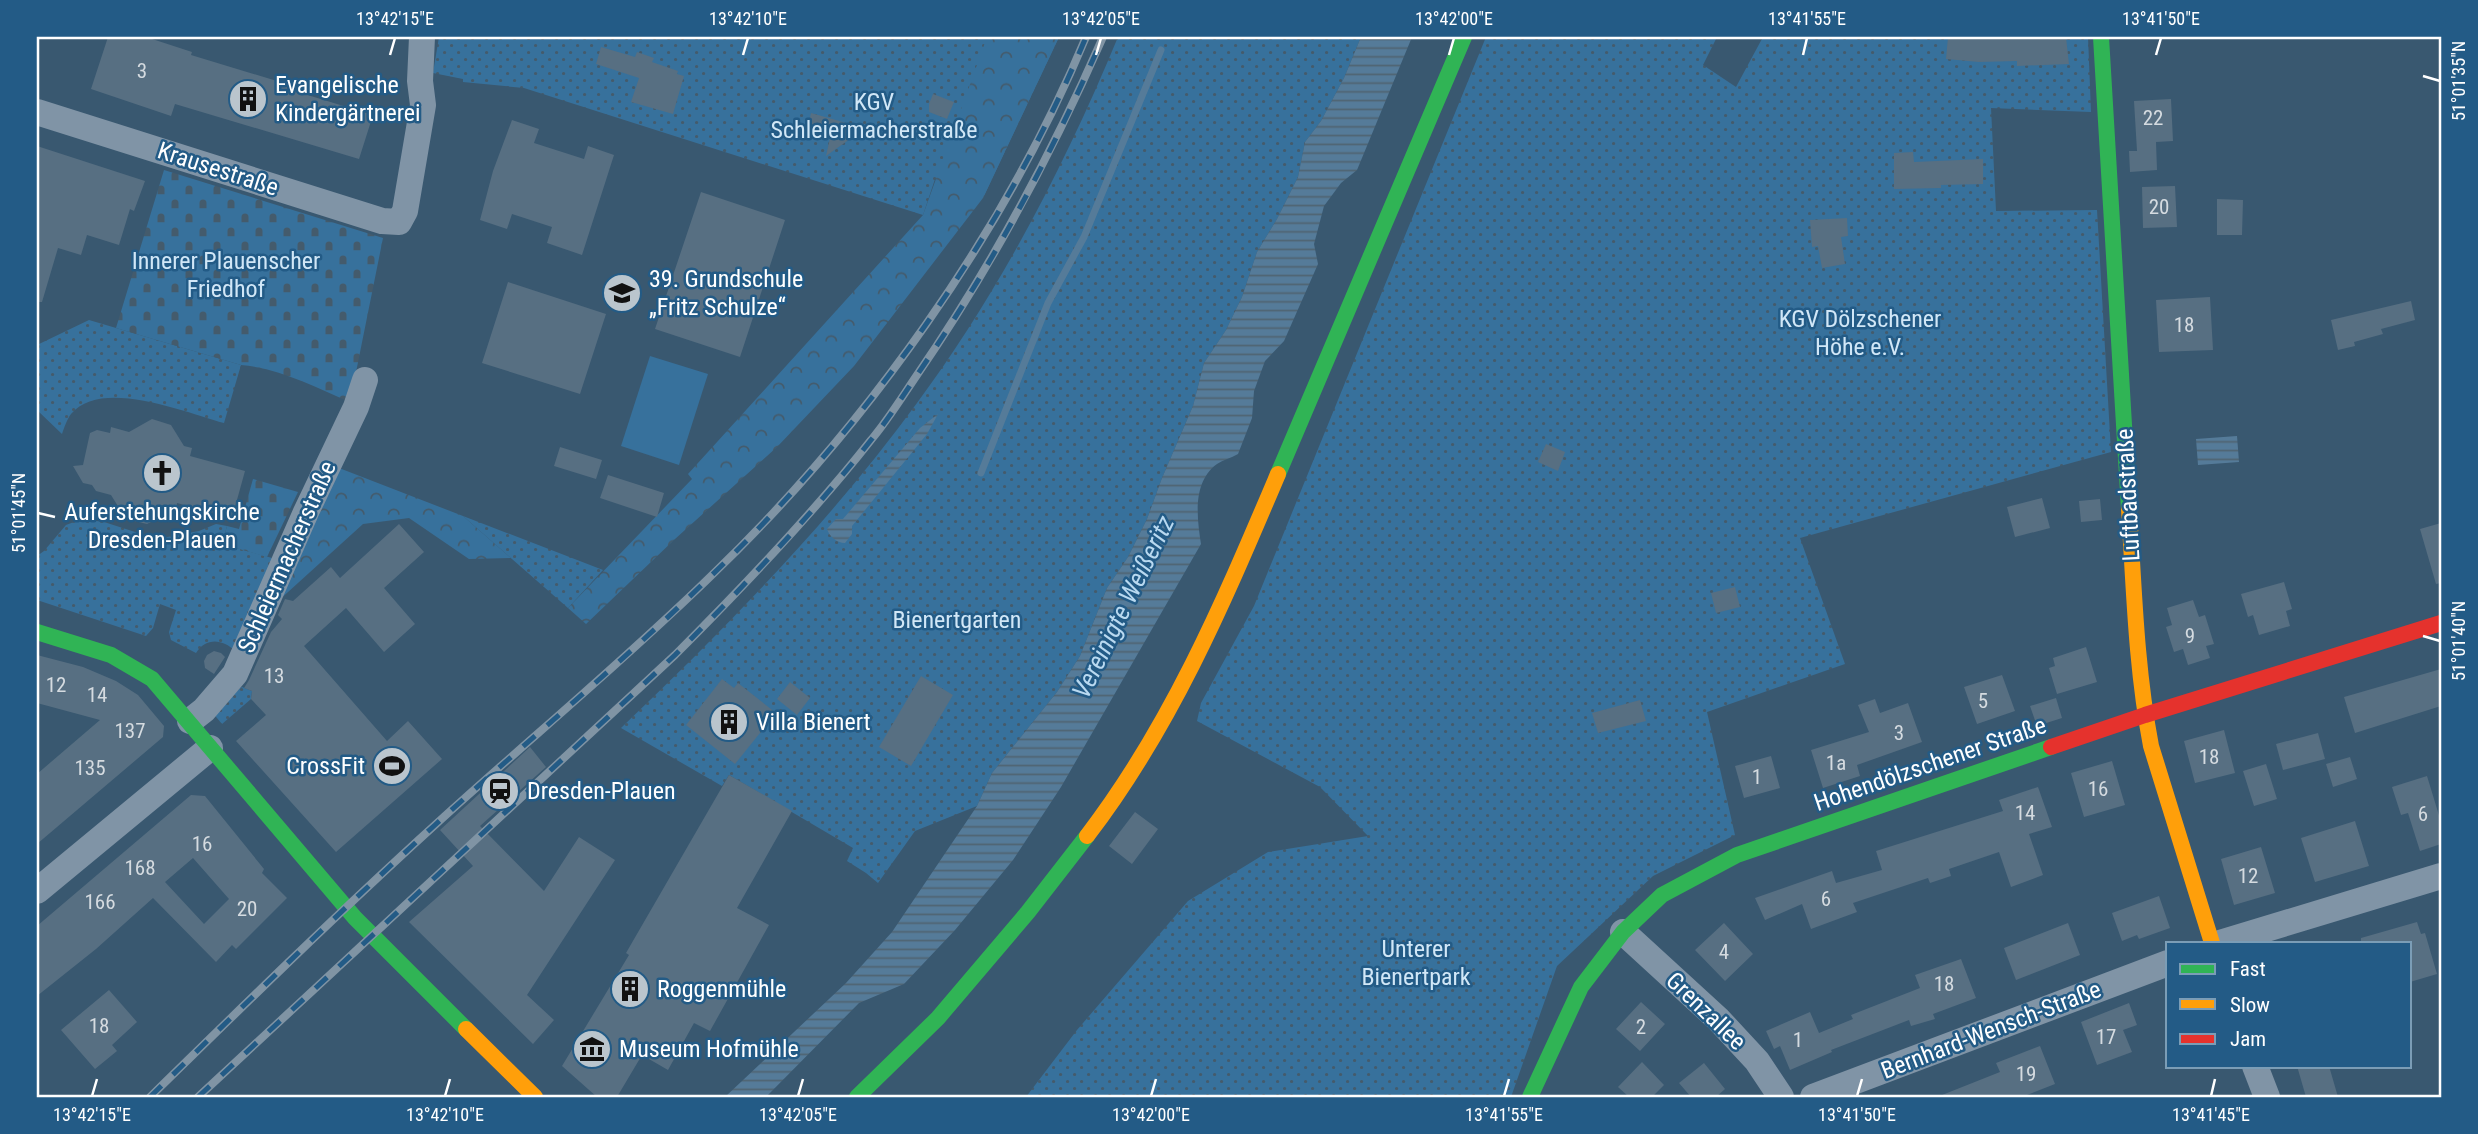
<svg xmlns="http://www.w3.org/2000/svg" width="2478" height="1134" viewBox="0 0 2478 1134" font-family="'Roboto Condensed',sans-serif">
<defs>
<pattern id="green-dots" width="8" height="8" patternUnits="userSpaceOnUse" patternTransform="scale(1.75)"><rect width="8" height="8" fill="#37719c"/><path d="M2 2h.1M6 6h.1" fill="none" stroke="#445b6c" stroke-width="1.8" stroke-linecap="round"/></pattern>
<pattern id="forest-crowns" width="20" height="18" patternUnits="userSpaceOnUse" patternTransform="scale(1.75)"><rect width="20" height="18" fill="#37719c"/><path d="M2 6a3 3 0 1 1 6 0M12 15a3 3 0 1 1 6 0" fill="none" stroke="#445b6c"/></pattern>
<pattern id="cemetery-stones" width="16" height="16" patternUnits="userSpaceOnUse" patternTransform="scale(1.75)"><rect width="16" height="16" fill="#37719c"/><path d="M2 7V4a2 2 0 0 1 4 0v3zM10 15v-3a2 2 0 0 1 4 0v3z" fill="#445b6c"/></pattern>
<pattern id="water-rules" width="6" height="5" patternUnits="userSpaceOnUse" patternTransform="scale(1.75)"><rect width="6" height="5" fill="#557b99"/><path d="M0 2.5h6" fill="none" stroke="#506472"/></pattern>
</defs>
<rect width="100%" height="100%" fill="#395870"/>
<!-- green -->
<path fill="url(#green-dots)" d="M439,37H1059L983,198L935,179L923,215L524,88L463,82V79L433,73Z
M1118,37H1361L1344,78L1321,121L1305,142L1298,177L1277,219L1257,252L1242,297L1226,330L1204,363L1193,406L1162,478L1147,519L1128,557L1107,588L1080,656L1057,692L992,773L977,806L915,831L878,883L866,873L847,861L853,848L729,775L722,786L621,728C727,627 831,521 917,403C1000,291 1065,165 1118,37Z
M1486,37H1717L1703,65L1736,87L1763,37H2088L2091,112L1991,108L1996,211L2097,210L2111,452L1800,538L1845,664L1707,712L1735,835L1653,876L1557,966L1511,1097H1026L1077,1030L1188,901L1268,852L1368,836L1320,787L1197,721L1201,703L1254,606Z
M89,320L241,365L224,423C187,413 101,377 71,414C67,419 64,428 62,434L37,410V345Z
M463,516L603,570L568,608Z
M82,519L104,522L157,539L199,531L216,524L227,526L222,544L272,558L235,651C223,639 206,637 196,653L171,640L169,632L176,610L160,604L153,628L146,636L37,600V556L44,551L66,525Z
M242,687L252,691L251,699L222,724L212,712Z"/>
<!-- forest -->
<path fill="url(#forest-crowns)" d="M987,37H1059L983,198L854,366L777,447L675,539L586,624L568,608L692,479L688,474L923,215Z
M339,468L463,516L511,558L469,559L409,518L363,524L277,602Z"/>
<!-- cemetery -->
<path fill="url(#cemetery-stones)" d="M164,170L383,238L350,402C315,387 279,368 241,365L116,328Z
M253,479L298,492L267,557L222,544L227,526L239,529Z"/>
<!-- pitch -->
<path fill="#37719c" d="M650,356L708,374L679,465L621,446Z"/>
<!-- water -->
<path fill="url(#water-rules)" d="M1361,37H1412L1357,170L1341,183L1324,206L1314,244L1318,264L1284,341L1265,361L1254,391L1252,418L1238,454C1231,458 1223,460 1217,464C1192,482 1197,518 1201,544L1061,787L1013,860L955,930L904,984L859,1003L766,1097H725L846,983L892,932L977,806L992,773L1057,692L1080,656L1107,588L1128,557L1147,519L1162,478L1193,406L1204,363L1226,330L1242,297L1257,252L1277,219L1298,177L1305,142L1321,121L1344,78Z
M938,414L927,434L852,526V534L845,543C837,543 829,536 827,529L836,519H843L920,428Z
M2237,436L2239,462L2198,465L2196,439Z"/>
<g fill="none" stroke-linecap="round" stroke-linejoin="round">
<!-- stream -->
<path stroke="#557b99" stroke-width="7" d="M981,473L1048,303L1084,237L1161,50"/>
</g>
<!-- building -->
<path fill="#576f82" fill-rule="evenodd" d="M108,37H146L192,52L191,55L290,85L288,89L373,115L359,159L175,104L171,116L91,89Z
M1948,37H2066L2069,64L2017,66V61L1979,62L1946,59Z
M601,47L635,57L637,52L654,58L652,62L678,71L677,74L684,76L673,114L631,102L639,78L596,64Z
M933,94L954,102L947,119L929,112V104Z
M2171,99L2173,141L2156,142L2157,170L2130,172L2129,151H2137L2134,101Z
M811,113L850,124L857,134L826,156L830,138L807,131Z
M512,120L539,129L534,143L584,159L588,146L614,155L582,255L547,243L552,227L512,214L507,229L480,220L493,171Z
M37,146L145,181L134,211L130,209L119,245L87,235L81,255L58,248L42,302H37Z
M1913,152L1914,162L1983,159V184L1941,185V188L1894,189V153Z
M2175,186L2177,227L2143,228L2142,187Z
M701,192L785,220L740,357L655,329Z
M2217,199L2243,200L2242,235H2217Z
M1847,218L1848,236L1841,237L1845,264L1822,268L1818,246L1812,247L1810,220Z
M508,282L606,314L580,394L482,363Z
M2210,297L2213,350L2159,352L2156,300Z
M2411,301L2415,320L2381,329L2383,334L2354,342L2355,346L2338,350L2331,320Z
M152,419L171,425L184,446L192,448L190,456L245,471L232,518L177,503L176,509L147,524L126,519L111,495L96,491L92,485L83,483L73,466L83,465L90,433L97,430L110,433L111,427L129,432Z
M1546,444L1565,452L1558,471L1538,462Z
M560,447L602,460L596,479L554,466Z
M608,475L664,493L657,517L600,498Z
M2042,498L2050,528L2015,537L2007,507Z
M2100,499L2102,520L2081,522L2079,501Z
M2441,523V583L2436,584L2420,529Z
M399,524L424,552L384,588L415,624L384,652L346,608L304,646L387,741L408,721L442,759L336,852L236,741L266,715L251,699L252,691L244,688L249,680L271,632L282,619L278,615L285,599L293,601L331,567L340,578Z
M2284,582L2292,609L2286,611L2290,626L2259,635L2253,615L2248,617L2241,594Z
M1735,587L1740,607L1716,613L1711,593Z
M2193,600L2199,617L2205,615L2214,644L2206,646L2210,658L2188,665L2183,649L2174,652L2166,627L2172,625L2167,608Z
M2086,647L2097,682L2057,694L2049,668L2055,666L2053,658Z
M214,651L221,653L225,657L214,674L205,668L204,661L207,655Z
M37,655L83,667L116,681L138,695L164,726L163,737L37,844V774L100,720L37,703Z
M2441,669V706L2355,733L2344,697Z
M2002,675L2015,711L1977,724L1964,687Z
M921,676L953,695L911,766L879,747Z
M722,679L734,688L738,683L776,713L735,764L686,725Z
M790,682L810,698L797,715L777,699Z
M2056,698L2062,718L2037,726L2030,706Z
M1875,699L1880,713L1908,703L1922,742L1857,765L1860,776L1823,788L1811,750L1869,732L1858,705Z
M1640,700L1646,721L1598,733L1592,713Z
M2224,730L2235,773L2195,783L2184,741Z
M2318,733L2325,759L2283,770L2276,744Z
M530,747L546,767L480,826L544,891L579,837L615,860L527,995L554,1020L533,1044L409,922L473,866L440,830Z
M1771,756L1780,788L1744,798L1735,766Z
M2350,757L2357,779L2333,787L2326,764Z
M2112,761L2125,805L2084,817L2071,773Z
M2266,764L2277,799L2254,806L2243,771Z
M729,775L792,811L737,908L769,925L710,1031L694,1023L668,1070L642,1055L617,1097H597L562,1066L629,955L626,953Z
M2427,776L2441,822V844L2420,851L2408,813L2401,815L2392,787Z
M2038,787L2052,827L2029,834L2043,875L2011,887L1999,852L1949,869L1951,876L1930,883L1928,878L1853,903L1857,912L1811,929L1802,904L1765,920L1755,898L1832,871L1836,883L1882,870L1876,851L2003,811L1999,800Z
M191,795L205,796L264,869L262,873L287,898L236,949L232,945L216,962L153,898L96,949L37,996V926ZM193,858L229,899L204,924L165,882Z
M1135,812L1158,829L1132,864L1109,846Z
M2355,821L2369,866L2315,882L2301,838Z
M2261,847L2275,893L2234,905L2221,859Z
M2159,896L2170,928L2139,939L2137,935L2122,941L2112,913Z
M2417,922L2421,934L2425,933L2437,974L2410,982V943H2361V938Z
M1724,923L1753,954L1725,981L1695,950Z
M2068,923L2080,955L2016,980L2004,948Z
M1961,959L1976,998L1933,1014L1935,1019L1911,1026L1909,1020L1831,1050L1832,1052L1790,1070L1780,1046L1774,1049L1766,1031L1810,1012L1819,1033L1853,1019L1851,1015L1920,988L1915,975Z
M109,990L137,1022L112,1045L117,1051L95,1069L61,1030Z
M1641,1002L1665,1024L1640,1051L1616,1029Z
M2129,1003L2137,1025L2123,1030L2132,1052L2097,1065L2081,1022Z
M2040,1046L2055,1084L2022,1097H1937L2000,1072L1996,1063Z
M1642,1062L1664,1085L1652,1097H1629L1618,1087Z
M1704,1063L1725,1089L1716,1097H1691L1679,1083Z
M2297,1066H2329L2338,1097H2306Z"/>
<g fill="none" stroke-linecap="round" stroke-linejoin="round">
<!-- street -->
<path stroke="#8094a6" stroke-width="26" d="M37,112L382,221L399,222L405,211L423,105L420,81L422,37
M190,721L204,710L235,674L306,512L356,407L365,380
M37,891L210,748
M1623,932L1718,1019L1757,1061L1781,1097
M2220,943L2441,876
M2255,1066L2267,1097
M1813,1097L2168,963"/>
<!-- fast -->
<path stroke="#30b455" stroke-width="16" d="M2101,37L2129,509
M1278,474L1464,37
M37,632L111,655L152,679L355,918L466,1029
M857,1097L938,1018L1028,912L1087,836
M1530,1097L1581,987L1623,932L1662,895L1737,855L2051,747"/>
<!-- slow -->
<path stroke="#ff9f0a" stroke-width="16" d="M2129,509C2134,588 2136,668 2151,746L2212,943
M1087,836C1172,725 1224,601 1278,474
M466,1029L535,1097"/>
<!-- jam -->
<path stroke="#e5322d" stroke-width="16" d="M2051,747L2145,715L2441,623"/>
<defs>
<path id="rail" d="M150,1097C244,1005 338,913 435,825C527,741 623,662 712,575C866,427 1004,234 1086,37
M198,1097L675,655C743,587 811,516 871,440C888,420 902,397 917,375C992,266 1050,158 1103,37"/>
</defs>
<!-- rail casing -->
<use href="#rail" stroke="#8094a4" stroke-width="8"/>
<!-- rail -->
<use href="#rail" stroke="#235b86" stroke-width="5" stroke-dasharray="16" stroke-linecap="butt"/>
</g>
<!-- ticks -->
<path fill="none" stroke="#fff" stroke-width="2.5" d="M390,55L395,38M743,55L748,38M1096,55L1101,38M1449,55L1454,38M1803,55L1807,38M2156,55L2161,38M2423,76L2440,81M38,513L55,517M2423,636L2440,641M92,1096L97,1079M445,1096L450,1079M798,1096L803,1079M1151,1096L1156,1079M1504,1096L1509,1079M1857,1096L1862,1079M2211,1096L2215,1079"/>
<!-- icons -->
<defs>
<symbol id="building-disc" viewBox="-11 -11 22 22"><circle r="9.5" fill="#bac5cd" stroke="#235b86"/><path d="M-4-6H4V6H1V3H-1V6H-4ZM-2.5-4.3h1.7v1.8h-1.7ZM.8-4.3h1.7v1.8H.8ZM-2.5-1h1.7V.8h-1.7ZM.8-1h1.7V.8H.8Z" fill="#111"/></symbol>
<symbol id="school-disc" viewBox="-11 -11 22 22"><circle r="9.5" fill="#bac5cd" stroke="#235b86"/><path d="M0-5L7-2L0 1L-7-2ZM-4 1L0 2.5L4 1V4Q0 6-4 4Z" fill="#111"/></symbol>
<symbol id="church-disc" viewBox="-11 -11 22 22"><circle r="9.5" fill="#bac5cd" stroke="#235b86"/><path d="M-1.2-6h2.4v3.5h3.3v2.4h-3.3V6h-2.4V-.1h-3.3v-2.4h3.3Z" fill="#111"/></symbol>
<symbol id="stadium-disc" viewBox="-11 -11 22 22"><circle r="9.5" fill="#bac5cd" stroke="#235b86"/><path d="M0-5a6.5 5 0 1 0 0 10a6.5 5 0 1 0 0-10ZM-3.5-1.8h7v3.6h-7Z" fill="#111"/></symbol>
<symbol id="station-disc" viewBox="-11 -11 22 22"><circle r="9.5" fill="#bac5cd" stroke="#235b86"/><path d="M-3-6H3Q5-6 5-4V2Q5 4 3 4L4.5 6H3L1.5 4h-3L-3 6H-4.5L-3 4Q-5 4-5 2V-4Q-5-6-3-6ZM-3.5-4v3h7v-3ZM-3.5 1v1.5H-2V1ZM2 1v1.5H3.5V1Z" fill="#111"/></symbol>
<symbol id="museum-disc" viewBox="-11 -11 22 22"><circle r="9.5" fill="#bac5cd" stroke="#235b86"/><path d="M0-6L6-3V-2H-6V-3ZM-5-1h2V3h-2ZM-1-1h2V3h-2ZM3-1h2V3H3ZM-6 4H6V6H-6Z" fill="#111"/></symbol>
</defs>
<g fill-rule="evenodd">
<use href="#building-disc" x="226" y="77" width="44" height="44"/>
<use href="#school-disc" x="600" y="271" width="44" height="44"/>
<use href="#church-disc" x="140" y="451" width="44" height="44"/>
<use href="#building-disc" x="707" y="700" width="44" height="44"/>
<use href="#stadium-disc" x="370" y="744" width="44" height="44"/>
<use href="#station-disc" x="478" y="769" width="44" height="44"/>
<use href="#building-disc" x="608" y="967" width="44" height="44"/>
<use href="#museum-disc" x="570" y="1027" width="44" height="44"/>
</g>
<g text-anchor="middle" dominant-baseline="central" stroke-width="5" stroke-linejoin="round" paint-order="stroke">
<!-- number labels -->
<g font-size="21" fill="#d5dbe0">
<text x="142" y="71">3</text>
<text x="2153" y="118">22</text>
<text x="2159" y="207">20</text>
<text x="2184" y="325">18</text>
<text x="2190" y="636">9</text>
<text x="274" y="676">13</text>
<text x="56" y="685">12</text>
<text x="97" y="695">14</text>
<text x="1983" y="701">5</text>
<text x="130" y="731">137</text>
<text x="1899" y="733">3</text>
<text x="2209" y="757">18</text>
<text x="1836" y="763">1a</text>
<text x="90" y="768">135</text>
<text x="1757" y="777">1</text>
<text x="2098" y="789">16</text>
<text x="2025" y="813">14</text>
<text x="2423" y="814">6</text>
<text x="202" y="844">16</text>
<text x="140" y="868">168</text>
<text x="2248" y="876">12</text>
<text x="1826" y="899">6</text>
<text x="100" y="902">166</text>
<text x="247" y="909">20</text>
<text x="1724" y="952">4</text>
<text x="1944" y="984">18</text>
<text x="99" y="1026">18</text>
<text x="1641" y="1027">2</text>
<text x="2106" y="1037">17</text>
<text x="1798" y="1040">1</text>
<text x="2026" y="1074">19</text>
</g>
<!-- poi labels -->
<g font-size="24" fill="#fff" stroke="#235b86" text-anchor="start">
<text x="275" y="85">Evangelische<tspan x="275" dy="28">Kindergärtnerei</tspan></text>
<text x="649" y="279">39. Grundschule<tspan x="649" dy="28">„Fritz Schulze“</tspan></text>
<text x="162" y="512" text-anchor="middle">Auferstehungskirche<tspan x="162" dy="28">Dresden-Plauen</tspan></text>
<text x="756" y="722">Villa Bienert</text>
<text x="365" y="766" text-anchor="end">CrossFit</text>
<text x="527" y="791">Dresden-Plauen</text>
<text x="657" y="989">Roggenmühle</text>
<text x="619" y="1049">Museum Hofmühle</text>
</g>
<!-- park labels -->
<g font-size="24" fill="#d1e7f7" stroke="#235b86">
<text x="874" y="102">KGV<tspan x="874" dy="28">Schleiermacherstraße</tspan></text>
<text x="226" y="261">Innerer Plauenscher<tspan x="226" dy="28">Friedhof</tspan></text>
<text x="1860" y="319">KGV Dölzschener<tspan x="1860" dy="28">Höhe e.V.</tspan></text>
<text x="957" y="620">Bienertgarten</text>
<text x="1416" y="949">Unterer<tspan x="1416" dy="28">Bienertpark</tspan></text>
</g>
<!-- street labels -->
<g font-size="24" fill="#fff" stroke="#235b86">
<text transform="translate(218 169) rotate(18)">Krausestraße</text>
<text transform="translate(2128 495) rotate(-93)">Luftbadstraße</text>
<text transform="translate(287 557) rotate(-66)">Schleiermacherstraße</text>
<text transform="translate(1930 764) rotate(-19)">Hohendölzschener Straße</text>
<text transform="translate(1706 1011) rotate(44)">Grenzallee</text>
<text transform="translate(1991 1030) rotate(-21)">Bernhard-Wensch-Straße</text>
</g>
<!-- water labels -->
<g font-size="26" font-style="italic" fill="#b9d9f0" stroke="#235b86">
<text transform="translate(1123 607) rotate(-64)">Vereinigte Weißeritz</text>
</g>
</g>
<!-- border -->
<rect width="2478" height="1134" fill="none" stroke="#235b86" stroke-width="77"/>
<!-- legend -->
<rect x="2166" y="942" width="245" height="126" fill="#235b86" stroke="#7b9db6" stroke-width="2"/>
<rect x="2180" y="964" width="35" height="10" fill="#30b455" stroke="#7b9db6" stroke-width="2"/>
<text x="2230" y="976" font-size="21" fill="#ffffff">Fast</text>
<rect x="2180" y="999" width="35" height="10" fill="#ff9f0a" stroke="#7b9db6" stroke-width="2"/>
<text x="2230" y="1012" font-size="21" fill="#ffffff">Slow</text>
<rect x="2180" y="1034" width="35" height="10" fill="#e5322d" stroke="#7b9db6" stroke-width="2"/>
<text x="2230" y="1046" font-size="21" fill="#ffffff">Jam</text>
<rect x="38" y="38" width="2402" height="1058" fill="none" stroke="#fff" stroke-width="2.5"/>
<g font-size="18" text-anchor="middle" fill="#fff">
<text x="395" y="25">13°42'15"E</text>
<text x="748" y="25">13°42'10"E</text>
<text x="1101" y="25">13°42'05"E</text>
<text x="1454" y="25">13°42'00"E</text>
<text x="1807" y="25">13°41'55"E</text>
<text x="2161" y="25">13°41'50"E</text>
<text transform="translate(2459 81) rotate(-90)" y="6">51°01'35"N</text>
<text transform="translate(19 513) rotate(-90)" y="6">51°01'45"N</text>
<text transform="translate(2459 641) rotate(-90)" y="6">51°01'40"N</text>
<text x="92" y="1121">13°42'15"E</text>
<text x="445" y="1121">13°42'10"E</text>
<text x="798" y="1121">13°42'05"E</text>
<text x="1151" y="1121">13°42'00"E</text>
<text x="1504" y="1121">13°41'55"E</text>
<text x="1857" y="1121">13°41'50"E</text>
<text x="2211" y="1121">13°41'45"E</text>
</g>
</svg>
